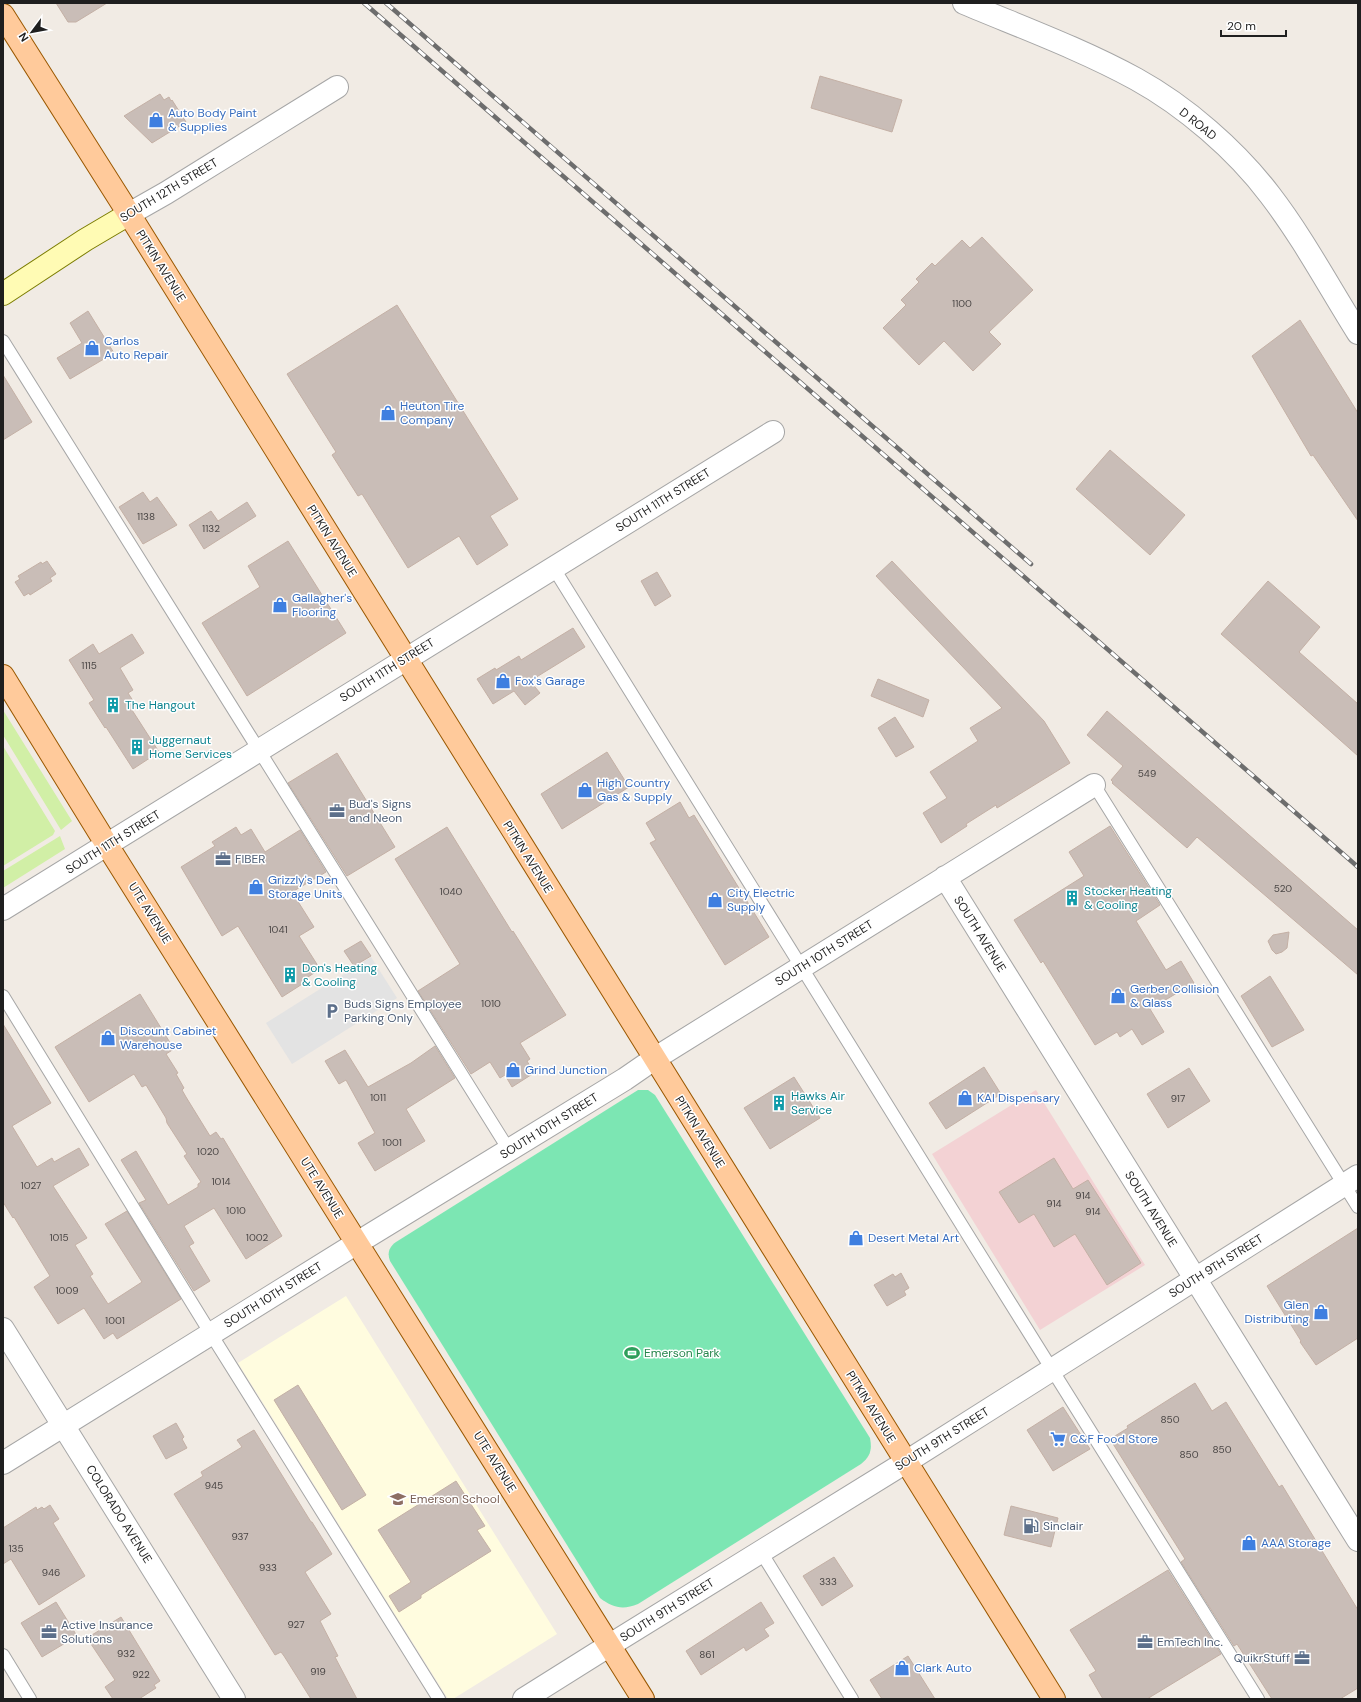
<svg xmlns="http://www.w3.org/2000/svg" width="1361" height="1702" viewBox="0 0 1361 1702" font-family="'DM Sans',sans-serif">
<rect width="100%" height="100%" fill="#f1ebe4"/>
<!-- commercial -->
<path fill="#f3d2d4" d="M1036,1090L1145,1265L1040,1330L932,1154Z"/>
<!-- education -->
<path fill="#fffcdf" d="M346,1296L557,1634L453,1699H448L238,1363Z"/>
<!-- grass -->
<path fill="#d1efa6" d="M3,710L72,821L61,830L3,735Z
M3,746L55,831L53,835L3,866Z
M60,836L65,849L3,888V871Z"/>
<!-- pitch -->
<path fill="#7ce6b3" d="M638,1090H648L655,1095L870,1438C872,1449 871,1456 861,1464L638,1604C623,1610 613,1608 600,1598L390,1261C387,1253 389,1247 396,1242Z"/>
<!-- parking -->
<path fill="#e3e3e3" d="M371,957L397,998L292,1064L266,1023Z"/>
<!-- building -->
<path fill="#c9bdb7" stroke="#c4b0a5" d="M56,3H107L76,22H68Z
M820,76L902,100L892,132L811,108Z
M160,94L164,100L169,97L171,101L172,100L186,122L152,143L124,116Z
M982,237L1033,290L989,332L1001,344L973,371L944,341L919,365L883,328L906,305L901,300L919,282L916,279L932,263L935,266L962,240L970,248Z
M397,305L518,499L490,516L508,545L477,565L459,536L408,568L362,494L358,496L332,455L336,452L287,374Z
M88,311L114,353L70,379L57,358L82,343L70,323Z
M1300,320L1358,413V521L1313,455L1311,456L1252,356Z
M3,375L32,422L3,440Z
M1110,450L1185,515L1150,555L1076,489Z
M143,492L150,502L157,497L177,525L143,544L119,507Z
M247,502L256,516L204,549L189,525L211,511L218,521Z
M288,541L346,633L247,696L202,623L260,587L248,566Z
M47,561L56,574L50,578L52,581L30,595L29,593L24,596L15,582L20,579L18,576L41,562L42,564Z
M892,561L1044,721L1070,763L997,808L996,805L966,824L967,826L941,843L923,813L947,798L930,772L978,741L970,728L1002,708L876,576Z
M657,572L671,596L655,606L641,581Z
M1268,581L1320,627L1299,652L1358,704V756L1221,634Z
M573,628L585,647L530,681L540,693L525,705L514,691L493,704L477,679L495,668L496,670L519,656L521,660Z
M132,634L144,653L120,668L133,690L128,693L137,707L132,710L159,752L133,769L106,727L105,728L89,703L94,700L69,660L93,644L99,654Z
M878,679L929,700L923,717L871,696Z
M1107,711L1358,930V975L1197,837L1187,848L1112,783L1113,782L1111,780L1123,766L1087,735Z
M895,717L914,747L896,757L878,728Z
M607,752L629,787L562,829L541,794Z
M337,753L395,847L347,876L288,783Z
M680,802L689,818L694,815L769,937L725,965L650,843L656,840L646,823Z
M1110,826L1160,905L1136,921L1166,970L1181,961L1194,983L1150,1009L1164,1032L1142,1045L1132,1029L1120,1037L1117,1032L1095,1045L1043,961L1041,963L1014,920L1084,876L1069,852Z
M236,827L241,835L251,829L265,852L300,830L326,872L292,892L314,927L299,936L320,969L305,979L307,981L282,997L238,926L222,936L181,867L215,846L212,842Z
M447,827L512,932L513,931L566,1015L520,1043L530,1059L527,1061L534,1073L512,1087L505,1075L500,1078L490,1062L471,1074L418,991L460,964L395,859Z
M1289,932L1287,948L1282,952L1276,954L1272,950L1268,941L1273,935Z
M361,941L371,956L354,966L344,951Z
M1270,976L1304,1030L1272,1047L1241,996Z
M140,994L174,1049L166,1054L178,1073L176,1074L184,1088L182,1090L186,1097L210,1136L216,1132L221,1139L223,1138L282,1236L246,1259L214,1208L184,1226L194,1243L189,1246L210,1281L194,1291L139,1203L146,1200L121,1160L136,1151L168,1205L198,1187V1184L201,1182L184,1156L187,1154L167,1123L166,1118L146,1085L142,1087L134,1074L89,1102L55,1047Z
M3,1024L51,1103L12,1126L37,1167L52,1158L54,1162L79,1148L89,1165L53,1186L87,1238L75,1245L93,1274L90,1276L108,1304L142,1282L105,1224L127,1211L181,1299L117,1339L113,1333L104,1339L84,1308L58,1324L34,1287L50,1276L14,1217L13,1218L3,1202Z
M435,1046L455,1078L406,1109L425,1141L375,1171L358,1143L375,1133L346,1080L339,1084L325,1061L345,1050L368,1087L411,1063Z
M984,1067L1001,1094L946,1129L929,1103Z
M1189,1068L1210,1101L1168,1128L1147,1094Z
M794,1077L820,1118L770,1149L744,1108Z
M1054,1158L1073,1189L1088,1180L1141,1263L1107,1285L1075,1234L1054,1247L1034,1214L1019,1223L999,1192Z
M1358,1228V1338L1316,1365L1300,1342L1301,1341L1267,1286Z
M901,1273L909,1288L904,1291L906,1295L887,1306L874,1285L893,1274L895,1277Z
M1195,1383L1212,1411L1226,1402L1279,1487L1282,1485L1358,1610V1688L1340,1699H1272L1237,1644L1234,1646L1181,1562L1185,1559L1110,1439L1128,1428L1127,1426Z
M298,1385L366,1495L342,1510L274,1400Z
M1063,1407L1090,1449L1053,1471L1027,1430Z
M176,1423L184,1437L182,1439L187,1448L166,1459L153,1436Z
M254,1430L311,1522H312L332,1554L305,1572L331,1614L320,1621L338,1656L335,1657L357,1699H311L284,1656L281,1652L275,1655L174,1494L203,1476L201,1472L242,1447L237,1440Z
M456,1481L485,1526L477,1530L491,1551L421,1595V1598L399,1612L389,1596L411,1582L378,1530Z
M50,1505L59,1519L53,1523L85,1576L39,1605L11,1559L3,1564V1528L36,1507L37,1510L42,1507L44,1509Z
M1011,1506L1058,1518L1051,1547L1004,1535Z
M834,1557L853,1586L822,1606L803,1576Z
M1168,1570L1221,1654L1147,1699H1103L1089,1675L1096,1671L1070,1630Z
M56,1602L77,1636L42,1657L21,1623Z
M761,1602L774,1623L764,1629L769,1636L746,1651L744,1647L701,1675L686,1651Z
M121,1617L160,1681L154,1685L156,1688L139,1699H113L105,1687L115,1680L87,1638Z
M908,1656L935,1699H882L870,1680Z"/>
<g fill="none" stroke-linecap="round" stroke-linejoin="round">
<defs>
<path id="service" d="M3,341L509,1150
M553,567C788,944 1021,1323 1258,1699
M1094,785L1358,1207
M3,996L211,1334L439,1699
M761,1552L852,1699
M3,1655L30,1699"/>
<path id="minor" d="M129,214L166,193L337,87
M945,877L1358,1540
M3,909L773,432
M654,1059L1094,785
M3,1329L234,1699
M524,1699L610,1645"/>
<path id="tertiary" d="M964,3C1021,27 1081,49 1136,79C1185,106 1236,150 1270,195C1303,238 1329,287 1358,333
M3,1463L357,1243L625,1079L654,1059
M610,1645L906,1462L1358,1176"/>
<path id="secondary" d="M3,294L85,240L129,214"/>
<path id="primary" d="M3,15L129,214L1054,1699
M3,676L107,845L643,1699"/>
</defs>
<!-- service casing -->
<use href="#service" stroke="#a6a6a6" stroke-width="14"/>
<!-- minor casing -->
<use href="#minor" stroke="#a6a6a6" stroke-width="24"/>
<!-- tertiary casing -->
<use href="#tertiary" stroke="#a6a6a6" stroke-width="24"/>
<!-- secondary casing -->
<use href="#secondary" stroke="#7b7c00" stroke-width="24"/>
<!-- primary casing -->
<use href="#primary" stroke="#9a5800" stroke-width="24"/>
<!-- service -->
<use href="#service" stroke="#fff" stroke-width="12"/>
<!-- minor -->
<use href="#minor" stroke="#fff" stroke-width="22"/>
<!-- tertiary -->
<use href="#tertiary" stroke="#fff" stroke-width="22"/>
<!-- secondary -->
<use href="#secondary" stroke="#fffbb4" stroke-width="22"/>
<!-- primary -->
<use href="#primary" stroke="#ffca9b" stroke-width="22"/>
<defs>
<path id="rail" d="M364,3L1358,867
M386,3L1031,564"/>
</defs>
<!-- rail casing -->
<use href="#rail" stroke="#6d6d6d" stroke-width="4.5"/>
<!-- rail -->
<use href="#rail" stroke="#fff" stroke-width="3" stroke-dasharray="9" stroke-linecap="butt"/>
</g>
<!-- icons -->
<defs>
<symbol id="shop-bare" viewBox="-9 -9 18 18"><path d="M-5-2.5h2.3a2.7 3.5 0 0 1 5.4 0H5L5.5 6h-11ZM-1.5-2.5h3a1.5 2.3 0 0 0-3 0Z" fill="#3f7fe0" stroke="#fff" stroke-width="2.5" paint-order="stroke"/></symbol>
<symbol id="building-bare" viewBox="-9 -9 18 18"><path d="M-4-6H4V6H1V3H-1V6H-4ZM-2.5-4.3h1.7v1.8h-1.7ZM.8-4.3h1.7v1.8H.8ZM-2.5-1h1.7V.8h-1.7ZM.8-1h1.7V.8H.8Z" fill="#0f9aa8" stroke="#fff" stroke-width="2.5" paint-order="stroke"/></symbol>
<symbol id="office-bare" viewBox="-9 -9 18 18"><path d="M-6-3h4V-5.5h4V-3h4V5H-6ZM-1-4.5V-3h2v-1.5ZM-6 0V1H6V0Z" fill="#5c6f8a" stroke="#fff" stroke-width="2.5" paint-order="stroke"/></symbol>
<symbol id="parking-bare" viewBox="-9 -9 18 18"><path d="M-3.5-5.5H1a3.5 3.5 0 0 1 0 7H-1V5.5H-3.5ZM-1-3.4V-.6H.8a1.4 1.4 0 0 0 0-2.8Z" fill="#5c6f8a" stroke="#fff" stroke-width="2.5" paint-order="stroke"/></symbol>
<symbol id="stadium-bare" viewBox="-9 -9 18 18"><path d="M0-5a6.5 5 0 1 0 0 10a6.5 5 0 1 0 0-10ZM-3.5-1.8h7v3.6h-7Z" fill="#2e9e5b" stroke="#fff" stroke-width="2.5" paint-order="stroke"/></symbol>
<symbol id="supermarket-bare" viewBox="-9 -9 18 18"><path d="M-6-5.5h2.5l.6 2H6L4.5 2H-2.5L-4.4-4H-6ZM-1.5 3.2a1.3 1.3 0 1 0 .1 0ZM3 3.2a1.3 1.3 0 1 0 .1 0Z" fill="#3f7fe0" stroke="#fff" stroke-width="2.5" paint-order="stroke"/></symbol>
<symbol id="school-bare" viewBox="-9 -9 18 18"><path d="M0-5L7-2L0 1L-7-2ZM-4 1L0 2.5L4 1V4Q0 6-4 4Z" fill="#8d6e63" stroke="#fff" stroke-width="2.5" paint-order="stroke"/></symbol>
<symbol id="fuel-bare" viewBox="-9 -9 18 18"><path d="M-5.5-6h7V0h2V4h1.3V-2.5L3-4.5l.8-.8L6-3V5H2.5V1h-1V6h-7ZM-4.2-4.7v3.2H.2V-4.7Z" fill="#5c6f8a" stroke="#fff" stroke-width="2.5" paint-order="stroke"/></symbol>
</defs>
<g fill-rule="evenodd">
<use href="#shop-bare" x="145" y="109" width="22" height="22"/>
<use href="#shop-bare" x="81" y="337" width="22" height="22"/>
<use href="#shop-bare" x="377" y="402" width="22" height="22"/>
<use href="#shop-bare" x="269" y="594" width="22" height="22"/>
<use href="#shop-bare" x="492" y="670" width="22" height="22"/>
<use href="#building-bare" x="102" y="694" width="22" height="22"/>
<use href="#building-bare" x="126" y="736" width="22" height="22"/>
<use href="#shop-bare" x="574" y="779" width="22" height="22"/>
<use href="#office-bare" x="326" y="800" width="22" height="22"/>
<use href="#office-bare" x="212" y="848" width="22" height="22"/>
<use href="#shop-bare" x="245" y="876" width="22" height="22"/>
<use href="#building-bare" x="1061" y="887" width="22" height="22"/>
<use href="#shop-bare" x="704" y="889" width="22" height="22"/>
<use href="#building-bare" x="279" y="964" width="22" height="22"/>
<use href="#shop-bare" x="1107" y="985" width="22" height="22"/>
<use href="#parking-bare" x="321" y="1000" width="22" height="22"/>
<use href="#shop-bare" x="97" y="1027" width="22" height="22"/>
<use href="#shop-bare" x="502" y="1059" width="22" height="22"/>
<use href="#shop-bare" x="954" y="1087" width="22" height="22"/>
<use href="#building-bare" x="768" y="1092" width="22" height="22"/>
<use href="#shop-bare" x="845" y="1227" width="22" height="22"/>
<use href="#shop-bare" x="1310" y="1301" width="22" height="22"/>
<use href="#stadium-bare" x="621" y="1342" width="22" height="22"/>
<use href="#supermarket-bare" x="1047" y="1428" width="22" height="22"/>
<use href="#school-bare" x="387" y="1488" width="22" height="22"/>
<use href="#fuel-bare" x="1020" y="1515" width="22" height="22"/>
<use href="#shop-bare" x="1238" y="1532" width="22" height="22"/>
<use href="#office-bare" x="38" y="1621" width="22" height="22"/>
<use href="#office-bare" x="1134" y="1631" width="22" height="22"/>
<use href="#office-bare" x="1291" y="1647" width="22" height="22"/>
<use href="#shop-bare" x="891" y="1657" width="22" height="22"/>
</g>
<g text-anchor="middle" dominant-baseline="central" stroke-width="3" stroke-linejoin="round" paint-order="stroke">
<!-- number labels -->
<g font-size="10" fill="#4a4645">
<text x="962" y="303">1100</text>
<text x="146" y="516">1138</text>
<text x="211" y="528">1132</text>
<text x="89" y="665">1115</text>
<text x="1147" y="773">549</text>
<text x="1283" y="888">520</text>
<text x="451" y="891">1040</text>
<text x="278" y="929">1041</text>
<text x="491" y="1003">1010</text>
<text x="378" y="1097">1011</text>
<text x="1178" y="1098">917</text>
<text x="392" y="1142">1001</text>
<text x="208" y="1151">1020</text>
<text x="221" y="1181">1014</text>
<text x="31" y="1185">1027</text>
<text x="1083" y="1195">914</text>
<text x="1054" y="1203">914</text>
<text x="236" y="1210">1010</text>
<text x="1093" y="1211">914</text>
<text x="59" y="1237">1015</text>
<text x="257" y="1237">1002</text>
<text x="67" y="1290">1009</text>
<text x="115" y="1320">1001</text>
<text x="1170" y="1419">850</text>
<text x="1222" y="1449">850</text>
<text x="1189" y="1454">850</text>
<text x="214" y="1485">945</text>
<text x="240" y="1536">937</text>
<text x="16" y="1548">135</text>
<text x="268" y="1567">933</text>
<text x="51" y="1572">946</text>
<text x="828" y="1581">333</text>
<text x="296" y="1624">927</text>
<text x="126" y="1653">932</text>
<text x="707" y="1654">861</text>
<text x="318" y="1671">919</text>
<text x="141" y="1674">922</text>
</g>
<!-- shop labels -->
<g font-size="12" fill="#366cbe" stroke="#fff" text-anchor="start">
<text x="168" y="113">Auto Body Paint<tspan x="168" dy="14">&amp; Supplies</tspan></text>
<text x="104" y="341">Carlos<tspan x="104" dy="14">Auto Repair</tspan></text>
<text x="400" y="406">Heuton Tire<tspan x="400" dy="14">Company</tspan></text>
<text x="292" y="598">Gallagher's<tspan x="292" dy="14">Flooring</tspan></text>
<text x="515" y="681">Fox's Garage</text>
<text x="597" y="783">High Country<tspan x="597" dy="14">Gas &amp; Supply</tspan></text>
<text x="268" y="880">Grizzly's Den<tspan x="268" dy="14">Storage Units</tspan></text>
<text x="727" y="893">City Electric<tspan x="727" dy="14">Supply</tspan></text>
<text x="1130" y="989">Gerber Collision<tspan x="1130" dy="14">&amp; Glass</tspan></text>
<text x="120" y="1031">Discount Cabinet<tspan x="120" dy="14">Warehouse</tspan></text>
<text x="525" y="1070">Grind Junction</text>
<text x="977" y="1098">KAI Dispensary</text>
<text x="868" y="1238">Desert Metal Art</text>
<text x="1309" y="1305" text-anchor="end">Glen<tspan x="1309" dy="14">Distributing</tspan></text>
<text x="1070" y="1439">C&amp;F Food Store</text>
<text x="1261" y="1543">AAA Storage</text>
<text x="914" y="1668">Clark Auto</text>
</g>
<!-- street labels -->
<g font-size="12" fill="#1f1f1f" stroke="#fff">
<text transform="translate(1198 124) rotate(39)">D ROAD</text>
<text transform="translate(169 190) rotate(-31)">SOUTH 12TH STREET</text>
<text transform="translate(161 266) rotate(58)">PITKIN AVENUE</text>
<text transform="translate(663 500) rotate(-32)">SOUTH 11TH STREET</text>
<text transform="translate(332 541) rotate(58)">PITKIN AVENUE</text>
<text transform="translate(387 670) rotate(-32)">SOUTH 11TH STREET</text>
<text transform="translate(113 842) rotate(-32)">SOUTH 11TH STREET</text>
<text transform="translate(528 857) rotate(58)">PITKIN AVENUE</text>
<text transform="translate(150 913) rotate(58)">UTE AVENUE</text>
<text transform="translate(980 934) rotate(58)">SOUTH AVENUE</text>
<text transform="translate(824 953) rotate(-32)">SOUTH 10TH STREET</text>
<text transform="translate(549 1126) rotate(-32)">SOUTH 10TH STREET</text>
<text transform="translate(700 1132) rotate(58)">PITKIN AVENUE</text>
<text transform="translate(322 1188) rotate(58)">UTE AVENUE</text>
<text transform="translate(1151 1209) rotate(58)">SOUTH AVENUE</text>
<text transform="translate(1216 1266) rotate(-32)">SOUTH 9TH STREET</text>
<text transform="translate(273 1295) rotate(-32)">SOUTH 10TH STREET</text>
<text transform="translate(871 1407) rotate(58)">PITKIN AVENUE</text>
<text transform="translate(942 1439) rotate(-32)">SOUTH 9TH STREET</text>
<text transform="translate(495 1462) rotate(58)">UTE AVENUE</text>
<text transform="translate(119 1514) rotate(58)">COLORADO AVENUE</text>
<text transform="translate(667 1610) rotate(-32)">SOUTH 9TH STREET</text>
</g>
<!-- culture labels -->
<g font-size="12" fill="#0d838f" stroke="#fff" text-anchor="start">
<text x="125" y="705">The Hangout</text>
<text x="149" y="740">Juggernaut<tspan x="149" dy="14">Home Services</tspan></text>
<text x="1084" y="891">Stocker Heating<tspan x="1084" dy="14">&amp; Cooling</tspan></text>
<text x="302" y="968">Don's Heating<tspan x="302" dy="14">&amp; Cooling</tspan></text>
<text x="791" y="1096">Hawks Air<tspan x="791" dy="14">Service</tspan></text>
</g>
<!-- service labels -->
<g font-size="12" fill="#4e5e75" stroke="#fff" text-anchor="start">
<text x="349" y="804">Bud's Signs<tspan x="349" dy="14">and Neon</tspan></text>
<text x="235" y="859">FIBER</text>
<text x="344" y="1004">Buds Signs Employee<tspan x="344" dy="14">Parking Only</tspan></text>
<text x="1043" y="1526">Sinclair</text>
<text x="61" y="1625">Active Insurance<tspan x="61" dy="14">Solutions</tspan></text>
<text x="1157" y="1642">EmTech Inc.</text>
<text x="1290" y="1658" text-anchor="end">QuikrStuff</text>
</g>
<!-- leisure labels -->
<g font-size="12" fill="#27864d" stroke="#fff" text-anchor="start">
<text x="644" y="1353">Emerson Park</text>
</g>
<!-- education labels -->
<g font-size="12" fill="#785e54" stroke="#fff" text-anchor="start">
<text x="410" y="1499">Emerson School</text>
</g>
</g>
<!-- border -->
<rect width="1361" height="1702" fill="none" stroke="#1f1f1f" stroke-width="8"/>
<!-- north arrow -->
<g transform="translate(32 32) rotate(238)" stroke="#ffffff" stroke-width="3" paint-order="stroke">
<path d="M0-3L7 15L0 10L-7 15Z" fill="#1f1f1f"/>
<text y="-6" font-size="11" font-weight="bold" text-anchor="middle" fill="#1f1f1f">N</text>
</g>
<!-- scale -->
<path d="M1221 30v6h65v-6" fill="none" stroke="#1f1f1f" stroke-width="2"/>
<text x="1227" y="30" font-size="12" fill="#1f1f1f" stroke="#ffffff" stroke-width="3" paint-order="stroke">20 m</text>
</svg>
